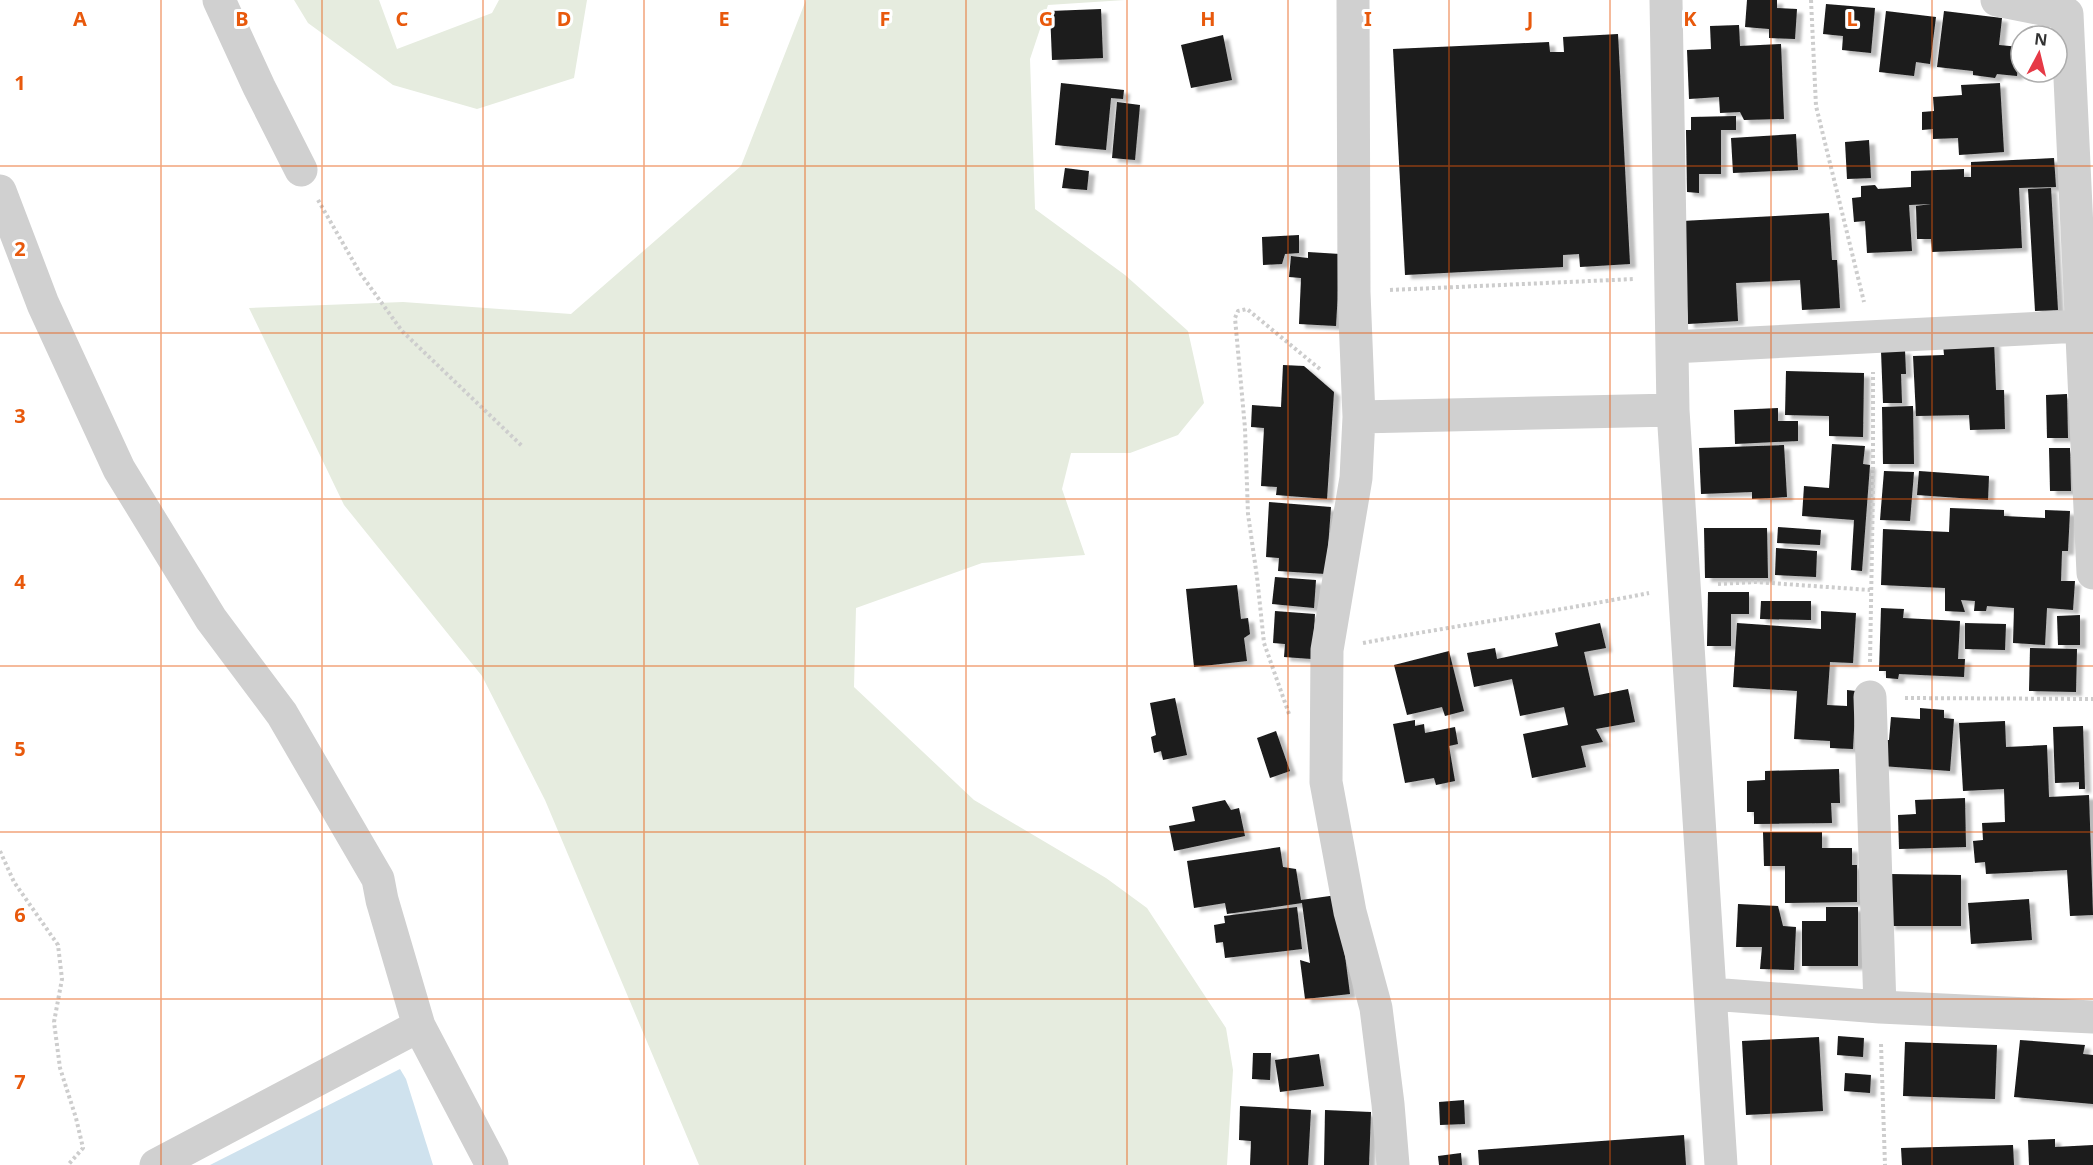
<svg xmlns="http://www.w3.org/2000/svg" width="2093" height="1165" viewBox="0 0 2093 1165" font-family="'Noto Sans',sans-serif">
<defs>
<filter id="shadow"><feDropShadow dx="6" dy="4" stdDeviation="1.5" flood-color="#0004"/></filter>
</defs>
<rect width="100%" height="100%" fill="#fff"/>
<!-- green -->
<path fill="#e6ecdf" d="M294,0H379L397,49L492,13L499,0H587L574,78L477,109L393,85L308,23Z
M806,0H1125L1048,5L1030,59L1035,209L1125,275L1188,331L1204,403L1178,435L1130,453H1071L1062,489L1085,555L982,563L856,608L854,687L974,800L1106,878L1147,908L1226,1028L1233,1070L1227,1165H699L545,800L482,676L344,505L249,308L403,302L571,314L741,166Z"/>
<!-- water -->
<path fill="#cfe2ee" d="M400,1069L406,1079L433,1165H210Z"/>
<!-- building -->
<path fill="#1a1a1a" filter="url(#shadow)" d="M1747,0H1777V8L1797,9L1795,39L1769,38V29L1745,27Z
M1826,4L1875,8L1871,53L1842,50L1843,36L1823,34Z
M1101,9L1103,58L1052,60L1050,11Z
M1886,11L1936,17L1930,64L1916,62L1914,76L1879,72Z
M1944,11L2002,18L1999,45L2020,47L2017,76L1997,74L1995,78L1973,75V71L1937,67Z
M1739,25L1740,46L1781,44L1784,119L1744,120L1740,112L1720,113L1719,97L1689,99L1687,50L1711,49L1710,26Z
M1618,34L1630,264L1580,267L1579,254L1563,255V267L1405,275L1393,49L1549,42L1550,52H1564L1563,37Z
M1223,35L1232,80L1191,88L1181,45Z
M1061,83L1124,90L1123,99L1111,98L1106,150L1055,145Z
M2000,83L2004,152L1959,155L1958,138L1933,139V129L1922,130V112L1934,111L1933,97L1962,95L1961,85Z
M1117,102L1140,105L1135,160L1112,158Z
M1736,116V130H1721V174H1699V193L1687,192L1686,130H1691V117Z
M1796,134L1798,170L1733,173L1731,138Z
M1869,140L1871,178L1847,179L1845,142Z
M2054,158L2056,187L2019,188L2022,248L1932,252L1931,239H1917L1916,206L1931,204L1909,205L1912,251L1867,253L1865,221L1854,222L1852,198L1861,197V186L1875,185L1878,189L1911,187V171L1964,169V177H1971V162Z
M1065,168L1089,171L1087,190L1062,188Z
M2051,188L2058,310L2035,311L2028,189Z
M1829,213L1832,260H1837L1840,308L1802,310L1800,280L1736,283L1738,321L1688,324L1682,221Z
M1299,235V253L1285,254L1282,264L1263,265L1262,237Z
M1308,252L1340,254L1336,326L1299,324L1301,278L1289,277L1291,256L1308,258Z
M1994,341L1996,390H2004L2005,429L1970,430L1969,415L1916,416L1913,356L1944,355L1943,344Z
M1905,350L1906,374H1901L1902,403H1883L1881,351Z
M1283,365L1304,366L1334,392L1327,499L1276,495L1277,487L1261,486L1264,428L1251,427L1252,405L1281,407Z
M1786,371L1864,373L1863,437L1829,436V416L1785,415Z
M2067,394L2068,438H2047L2046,395Z
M1913,406L1914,464H1883L1882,407Z
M1778,408V421H1798V441L1735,444L1734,410Z
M1832,444L1865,446L1863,464L1870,465L1862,571L1851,570L1854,520L1802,516L1804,486L1829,488Z
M1784,445L1787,497L1752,499V492L1701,494L1699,448Z
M2049,448H2070L2071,491H2050Z
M1884,471L1914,472L1910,521L1880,520Z
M1919,471L1989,476L1988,500L1917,495Z
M1269,502L1331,507L1326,574L1278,571L1279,558L1266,557Z
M1950,508L2004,510V516L2045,518V510L2070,511L2068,551H2062L2061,581H2075L2073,610L2047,608L2045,645L2013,643L2014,608L1987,606L1986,611H1974L1975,601L1961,600L1965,612L1945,611V588L1881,585L1883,529L1949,532Z
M1778,527L1821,530L1820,545L1777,543Z
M1704,528H1767L1768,578H1705Z
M1776,548L1817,551L1816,577L1775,575Z
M1275,577L1316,580L1314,608L1272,604Z
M1237,585L1241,619L1248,618L1250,634L1244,638L1247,661L1194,667L1186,589Z
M1708,592H1749V614H1731V646H1707Z
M1761,601H1811V620L1760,619Z
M1881,608L1904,609L1903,618L1960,621L1958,659H1965L1964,677L1899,674L1898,679L1886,678V671H1879Z
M1275,611L1315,614L1312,659L1284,657L1285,644L1273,643Z
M1821,611L1856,613L1853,663L1830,662L1827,705L1847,706V690L1856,691L1853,749L1830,748V741L1794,739L1797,691L1733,687L1737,623L1821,629Z
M2080,615V645H2058L2057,616Z
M1600,623L1606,648L1584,652L1594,696L1628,689L1635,722L1596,729L1603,742L1581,746L1586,767L1532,778L1523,734L1568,725L1564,707L1520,716L1512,679L1474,687L1467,653L1495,648L1497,659L1558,646L1555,633Z
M1965,623L2006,624L2005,650L1965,649Z
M2030,648L2077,649L2076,692L2029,691Z
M1449,651L1464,711L1445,716L1442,707L1407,715L1394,665Z
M1175,698L1187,755L1163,760L1161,751L1154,753L1151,737L1156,735L1150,703Z
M1920,708L1944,710V718L1954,719L1950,771L1882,766L1883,740H1889L1891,717L1920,719Z
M1415,720V726L1424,724L1425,733L1455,727L1458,744L1449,746L1455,781L1436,785L1434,778L1405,783L1393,724Z
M2005,721L2006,747L2047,745L2049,797L2089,795L2093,915L2070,916L2067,870L1986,874L1985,862L1975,863L1973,841L1983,840L1982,823L2005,822L2004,789L1963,791L1959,723Z
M2083,726L2085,789H2079V782L2055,783L2053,727Z
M1276,731L1290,771L1270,778L1257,738Z
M1839,769L1840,803H1831L1832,823L1754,824V812H1747V781L1765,780V771Z
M1965,798L1966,847L1899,849L1898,815L1916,814L1915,800Z
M1225,800L1231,810L1239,808L1245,836L1174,851L1169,826L1195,821L1192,807Z
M1763,832H1822V848H1852V865H1857V902L1785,903V866H1764Z
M1280,847L1283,867L1296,869L1301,900L1337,895L1350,994L1305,999L1300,960L1310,963L1302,903L1227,914L1225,903L1194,908L1187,861Z
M1889,874L1961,875V926H1889Z
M2029,899L2032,940L1971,944L1968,903Z
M1738,904L1778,906L1783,926L1796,927L1794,970L1760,969L1762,947H1736Z
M1297,907L1302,949L1225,958L1223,942L1216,943L1214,925L1225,923L1224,916Z
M1826,907H1858V966H1802V921H1826Z
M1838,1036L1864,1038L1863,1057L1837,1055Z
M1819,1037L1823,1111L1746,1115L1742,1041Z
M2020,1040L2085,1045L2083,1054L2093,1055V1104L2014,1097Z
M1905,1042L1997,1045L1995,1099L1903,1096Z
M1253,1053H1271L1270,1080L1252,1079Z
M1319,1054L1324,1086L1280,1092L1275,1060Z
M1845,1073L1871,1075L1870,1093L1844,1091Z
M1464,1100L1465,1124L1440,1125L1439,1102Z
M1240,1106L1311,1110L1308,1165H1250L1251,1141L1239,1140Z
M1325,1110L1371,1112L1369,1165H1324Z
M1684,1135L1686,1165H1479L1478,1150Z
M2055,1139V1147L2093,1145V1165H2029L2028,1140Z
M2013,1145L2014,1165H1902L1901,1148Z
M1461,1153L1462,1165H1439L1438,1156Z"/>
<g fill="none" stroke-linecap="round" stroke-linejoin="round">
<!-- path -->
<path stroke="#cdcdcd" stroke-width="4" stroke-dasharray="3 3" stroke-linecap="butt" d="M1811,0L1816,106L1864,302
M318,200L360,273L402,331L522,446
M1390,290L1635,279
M1718,584L1756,582L1870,590
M1363,643C1458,625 1554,612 1649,593
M1870,662L1873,488V372
M1905,698L2093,699
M1289,714L1264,643L1257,577L1248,514L1245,428L1235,318L1238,311L1247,309L1321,370
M0,851L14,882L58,945L62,979L54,1022L60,1068L76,1118L83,1148L68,1165
M1881,1044L1885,1165"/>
<!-- minor -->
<path stroke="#d0d0d0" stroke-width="33" d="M219,0L259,87L301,170
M1353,0L1354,292L1359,417L1356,478L1327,650L1326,782L1350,912L1376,1008L1388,1104L1393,1165
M1666,0L1673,410L1721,1165
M1997,0L2067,14L2093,573
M0,191L43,304L119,469L211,619L282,714L378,879L382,900L419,1026L492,1165
M1672,347L2081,326
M1359,417L1673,410
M1870,697L1880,1007
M1711,994L1880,1007L2093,1017
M156,1165L419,1026"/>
</g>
<!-- grid -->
<path fill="none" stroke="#e8590c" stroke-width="1.5" stroke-opacity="0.55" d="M161,0V1165M322,0V1165M483,0V1165M644,0V1165M805,0V1165M966,0V1165M1127,0V1165M1288,0V1165M1449,0V1165M1610,0V1165M1771,0V1165M1932,0V1165M0,166H2093M0,333H2093M0,499H2093M0,666H2093M0,832H2093M0,999H2093"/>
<g font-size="20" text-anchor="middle" font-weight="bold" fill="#e8590c" stroke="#fff" stroke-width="6" stroke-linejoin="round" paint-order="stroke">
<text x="80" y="26">A</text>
<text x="242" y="26">B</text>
<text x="402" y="26">C</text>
<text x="564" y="26">D</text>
<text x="724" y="26">E</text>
<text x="885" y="26">F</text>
<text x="1046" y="26">G</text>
<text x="1208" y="26">H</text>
<text x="1368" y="26">I</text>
<text x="1530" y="26">J</text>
<text x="1690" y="26">K</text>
<text x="1852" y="26">L</text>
<text x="20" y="90">1</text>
<text x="20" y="256">2</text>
<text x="20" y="423">3</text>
<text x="20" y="589">4</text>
<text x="20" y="756">5</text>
<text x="20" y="922">6</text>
<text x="20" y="1089">7</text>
</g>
<!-- north arrow -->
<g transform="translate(2039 54) rotate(7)"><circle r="28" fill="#ffffff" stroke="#adadad" stroke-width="1.5"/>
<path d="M0-4.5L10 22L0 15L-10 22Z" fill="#e63946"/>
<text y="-9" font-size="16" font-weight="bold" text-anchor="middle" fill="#333333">N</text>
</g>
</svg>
